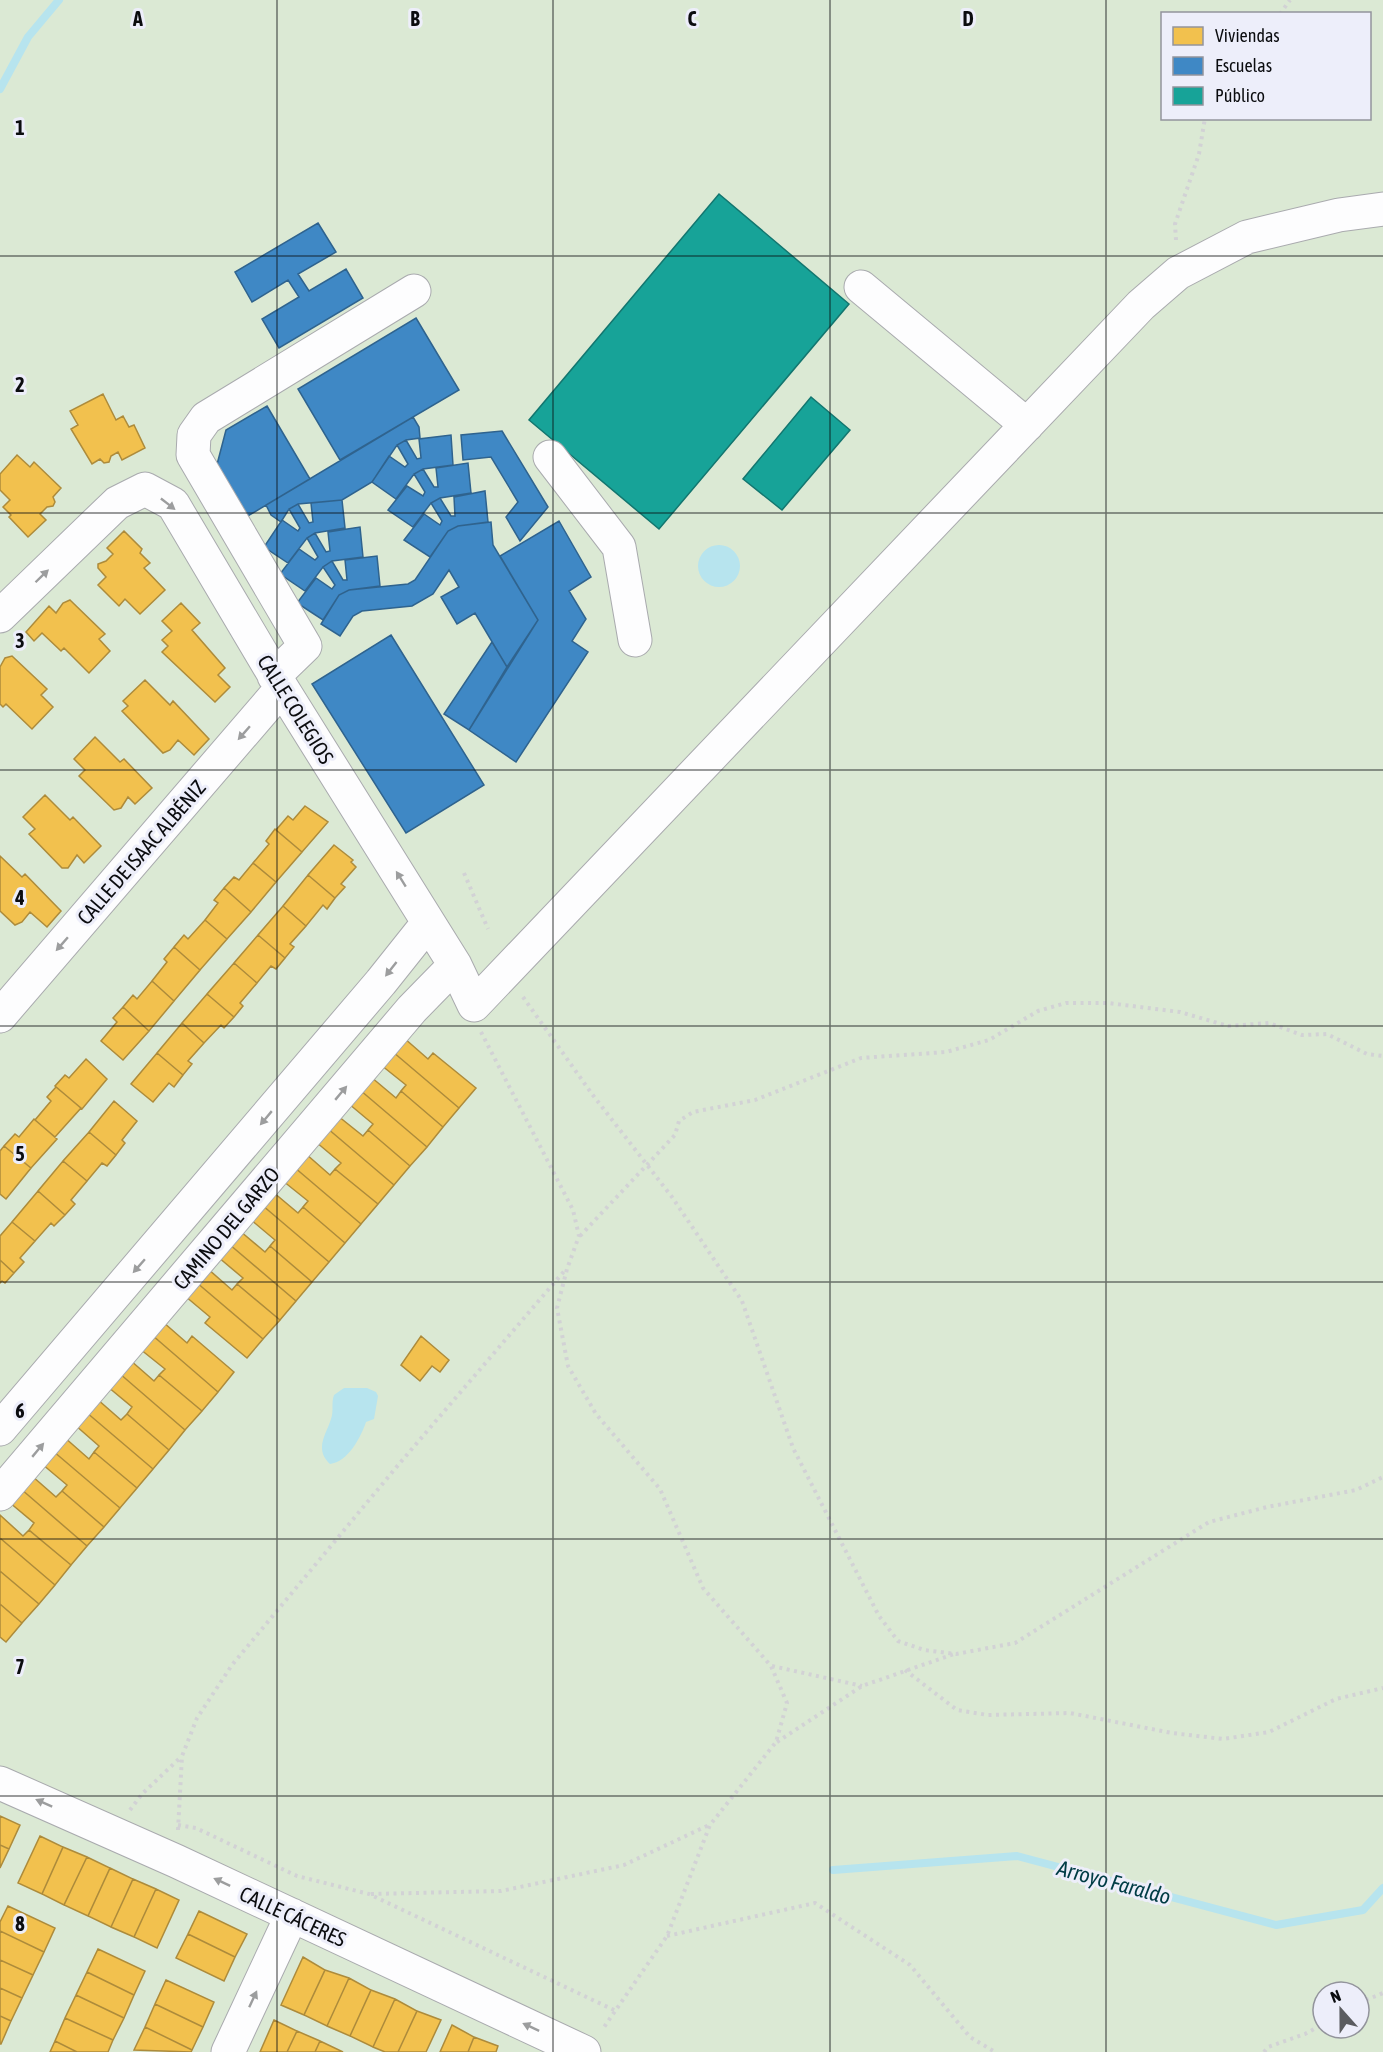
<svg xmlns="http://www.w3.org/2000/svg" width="1383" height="2052" viewBox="0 0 1383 2052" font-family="'Asap Condensed',sans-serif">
<rect width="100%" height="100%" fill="#f0f1f7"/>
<!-- green -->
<path fill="#dbe9d4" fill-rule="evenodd" d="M0,0H1383V2052H0ZM1162,14H1370V118H1162ZM1323,1992H1359V2028H1323Z"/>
<!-- water -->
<path fill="#b7e4ee" d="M698 566a21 21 0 1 1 42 0a21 21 0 1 1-42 0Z
M344,1388H367L376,1392L378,1396L374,1419L366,1422C361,1437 348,1462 330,1464C314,1449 326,1435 331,1419C334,1411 331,1403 334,1395Z"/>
<!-- homes -->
<path fill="#f2c14e" stroke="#ad8b3b" stroke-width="1.5" d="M103,394L116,420L123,416L129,427L134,425L145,448L122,460L118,452L111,456L109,462L104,463L100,459L92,464L71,429L78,425L70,411Z
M17,455L30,467L34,462L61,488L53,497L55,502L53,506L47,507L40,514L46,520L28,537L9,517L11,515L3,507L10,500L0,490V474Z
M124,531L142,549L140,553L150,563L144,568L165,590L140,614L125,599L119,606L98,585L106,577L98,568V564L106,561L113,554L107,548Z
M70,600L105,634L99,639L110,651L89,673L64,648L61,651L42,633L34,641L26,632L49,606L56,613L63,603Z
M181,603L200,623L192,630L225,668L218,675L230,687L215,702L162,652L168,646L162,640L172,631L162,621Z
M12,656L47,689L41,695L53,707L32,729L6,704L3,707L0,704V667L5,658Z
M145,680L170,705L173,701L209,739L194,755L178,740L170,750L163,753L122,711L128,706L123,701Z
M95,737L120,762L124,759L152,788L135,804L128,797L121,808L114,810L79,776L85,770L74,759Z
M45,795L70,820L73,817L101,846L84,863L77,855L68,868H62L29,834L35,829L23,817Z
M305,806L328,822L302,852L276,830L288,816L293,820Z
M275,829L302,852L276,882L253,863L269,844L266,841Z
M334,845L353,860L351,862L356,867L341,884L345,887L335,898L308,875Z
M0,856L22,877L25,874L61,911L47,927L30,912L22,922L15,925L0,911Z
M253,863L276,882L251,912L224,888L234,877L239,880Z
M308,875L335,898L327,909L323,905L306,926L283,906Z
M224,888L251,912L227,939L205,920L218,903L214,900Z
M283,906L306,926L290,944L294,947L285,958L258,935Z
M205,920L227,939L200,970L174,947L184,935L188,939Z
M258,935L285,958L276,969L271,966L257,983L234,963Z
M174,947L200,970L174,1001L152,981L167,962L164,959Z
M234,963L257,983L240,1003L243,1006L234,1017L207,994Z
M152,981L174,1001L149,1031L123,1007L133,995L137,999Z
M207,994L234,1017L224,1028L221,1025L204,1043L182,1023Z
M123,1007L149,1031L123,1060L101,1041L117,1022L113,1018Z
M182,1023L204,1043L188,1061L192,1064L183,1075L157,1053Z
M404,1038L428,1059L433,1053L476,1088L459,1108L393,1052Z
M393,1052L459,1108L443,1127L401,1091L406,1085L381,1065Z
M157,1053L183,1075L174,1087L169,1083L153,1102L131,1084Z
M86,1059L107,1079L82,1109L55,1086L65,1075L69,1078Z
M371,1077L396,1098L401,1091L443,1127L427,1147L360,1090Z
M56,1087L81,1108L55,1137L35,1120L51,1101L47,1097Z
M360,1090L427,1147L410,1166L368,1130L373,1124L349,1104Z
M114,1101L137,1121L122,1140L125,1143L116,1155L89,1132Z
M338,1116L363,1136L368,1130L410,1166L394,1185L327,1128Z
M34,1119L57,1139L31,1168L4,1146L15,1134L19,1137Z
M327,1128L394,1185L378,1204L335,1169L341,1163L316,1142Z
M89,1132L116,1155L107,1166L102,1163L87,1181L63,1161Z
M4,1146L31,1168L6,1199L0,1194V1151Z
M306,1154L330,1175L335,1169L378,1204L361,1224L294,1167Z
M63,1161L87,1181L71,1200L75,1204L65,1215L38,1191Z
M294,1167L361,1224L345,1243L303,1207L308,1201L283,1181Z
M38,1191L65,1215L54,1226L51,1223L35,1241L12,1222Z
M273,1192L298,1213L303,1207L345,1243L329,1262L262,1205Z
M262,1205L329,1262L312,1282L270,1246L275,1240L250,1219Z
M12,1222L35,1241L20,1258L24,1262L14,1273L0,1260V1236Z
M240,1231L265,1252L270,1246L312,1282L296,1301L229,1244Z
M229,1244L296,1301L280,1320L237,1284L243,1278L218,1257Z
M0,1260L14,1273L5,1283L2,1281L0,1283Z
M208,1269L232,1290L237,1284L280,1320L263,1339L196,1282Z
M196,1282L263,1339L247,1358L205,1323L210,1317L185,1296Z
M163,1322L187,1343L192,1336L234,1372L218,1392L152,1335Z
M152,1335L218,1392L202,1411L159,1375L165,1369L140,1349Z
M421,1336L449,1360L440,1372L432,1366L420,1381L401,1365Z
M130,1360L154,1381L159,1375L202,1411L185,1430L119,1373Z
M119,1373L185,1430L169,1450L127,1414L132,1407L108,1387Z
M97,1399L121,1420L127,1414L169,1450L153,1469L86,1412Z
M86,1412L153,1469L137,1488L94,1452L99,1446L75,1425Z
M64,1437L89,1459L94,1452L137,1488L120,1508L53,1451Z
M53,1451L120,1508L104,1527L62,1491L67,1485L42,1464Z
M32,1476L56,1497L62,1491L104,1527L87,1546L21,1489Z
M21,1489L87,1546L71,1565L29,1530L34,1523L9,1502Z
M0,1515L23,1536L29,1530L71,1565L55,1585L0,1538Z
M0,1538L55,1585L39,1604L0,1571Z
M0,1571L39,1604L22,1623L0,1604Z
M0,1604L22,1623L6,1642L0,1637Z
M0,1816L20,1825L9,1849L0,1845Z
M40,1836L63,1847L42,1894L18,1883Z
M0,1845L9,1849L0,1868Z
M63,1847L87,1857L64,1905L42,1894Z
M87,1857L110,1868L88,1916L64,1905Z
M110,1868L133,1879L111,1927L88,1916Z
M133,1879L156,1889L134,1937L111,1927Z
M156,1889L179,1900L157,1948L134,1937Z
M8,1906L55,1928L44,1952L0,1931V1922Z
M199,1911L247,1934L235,1957L188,1934Z
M0,1931L44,1952L33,1975L0,1960Z
M188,1934L235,1957L224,1981L176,1958Z
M98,1949L145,1971L134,1995L87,1972Z
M303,1957L325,1970L304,2015L281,2005Z
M0,1960L33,1975L22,1998L0,1988Z
M325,1970L349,1978L327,2026L304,2015Z
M87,1972L134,1995L124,2018L76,1995Z
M349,1978L371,1990L350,2036L327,2026Z
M166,1980L214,2002L203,2027L155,2004Z
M0,1988L22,1998L11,2021L0,2016Z
M371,1990L395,1999L373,2047L350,2036Z
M76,1995L124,2018L113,2040L65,2018Z
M395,1999L417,2011L398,2052H385L373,2047Z
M155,2004L203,2027L192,2050L145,2027Z
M417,2011L441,2020L426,2052H398Z
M0,2016L11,2021L1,2044H0Z
M65,2018L113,2040L108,2052H77L55,2041Z
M274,2020L297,2031L287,2052H260Z
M452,2025L474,2037L468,2052H440Z
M145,2027L192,2050L191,2052L134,2050Z
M297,2031L320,2041L315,2052H287Z
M474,2037L498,2046L496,2052H468Z
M55,2041L77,2052H50Z
M320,2041L343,2052H315Z"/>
<!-- schools -->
<path fill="#3f88c5" stroke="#2f638e" stroke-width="1.5" d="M318,223L336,252L298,274L309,291L346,269L363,298L279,348L262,319L299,297L288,280L252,302L235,272Z
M416,318L459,390L340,460L298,389Z
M267,406L310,479L241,520L214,476L226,430Z
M413,417L419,427L420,438L406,440L397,445L372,482L342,500L298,504L289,509L281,522L271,515L266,505Z
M502,431L548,507L520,541L506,517L518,502L491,457L463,460L461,435Z
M451,435L453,465L423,469L414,474L396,499L372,482L389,456L405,467L408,464L397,445L406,440L417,459L421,458L419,439Z
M468,463L471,493L440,498L431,503L413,527L388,510L407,486L423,496L425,492L414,474L423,469L434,487H438L436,468Z
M485,491L488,522L458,526L448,531L430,557L404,540L424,514L440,525L442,521L431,503L440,498L451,516H455L454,497Z
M342,500L345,528L315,533L307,538L288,563L264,547L282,520L298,531L300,528L289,509L298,504L309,523L313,522L311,503Z
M559,521L591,577L569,591L586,619L572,641L588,652L516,762L469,730L538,620L500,556Z
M491,522L493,545L538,620L507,667L475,613L457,624L441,597L459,587L449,570L433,594L412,606L362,611L353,616L340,636L321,624L339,595L349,590L408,584L415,580L448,531L458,526Z
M360,527L363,557L332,561L323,567L305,591L280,574L299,549L315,560L318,557L307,538L315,533L326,552L330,551L328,532Z
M377,556L380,586L349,590L339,595L323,620L297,603L316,578L332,589L335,585L323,567L332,561L343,580H347L345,560Z
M391,635L484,785L406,833L312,684Z
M492,642L507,667L469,730L444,714Z"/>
<!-- public -->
<path fill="#17a398" stroke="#13766f" stroke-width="1.5" d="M719,194L849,304L659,529L529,420Z
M811,397L850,430L782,510L743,479Z"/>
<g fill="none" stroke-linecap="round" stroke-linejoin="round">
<!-- stream -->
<path stroke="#b7e4ee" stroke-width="8" d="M0,89L28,37L59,0
M833,1870L1017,1856L1276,1925L1363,1910L1383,1888"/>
<defs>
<path id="minor" d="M861,287L1027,425
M550,457L619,547L635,640
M0,616L117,503L145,489L173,504L282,688L455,965L474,1005L1141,305L1178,273L1247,237L1339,215L1383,209
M274,676L305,646L193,455L194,435L206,418L414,291
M0,1016L282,688
M0,1429L381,982L428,923
M0,1494L412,1009L455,965
M0,1783L176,1861L584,2052
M228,2052L292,1915"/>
</defs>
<!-- minor casing -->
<use href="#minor" stroke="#a9aaae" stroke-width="35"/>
<!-- path -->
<path stroke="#d2d2d5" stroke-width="4" stroke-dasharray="3 4.5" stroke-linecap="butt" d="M1280,14L1290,0
M1176,240L1175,224L1199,154L1205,118
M464,873L488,929
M523,997L592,1094L672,1197L742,1301L793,1448L879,1616L898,1641L924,1650L956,1654L1015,1643L1209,1522L1267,1507L1356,1490L1383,1477
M481,1032L573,1210L579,1236L567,1269L557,1308L568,1366L596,1414L660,1489L703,1588L771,1666L787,1703L776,1742L710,1825L667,1936L602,2030
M580,1236L675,1135L679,1121L693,1112L755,1100L861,1058L946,1052L989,1040L1038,1011L1066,1003H1108L1180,1012L1228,1026L1269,1023L1302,1035L1327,1034L1367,1054L1383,1056
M772,1666L862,1686
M905,1670L957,1710L988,1715L1070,1713L1172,1733L1223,1739L1269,1732L1336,1699L1383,1688
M777,1742L862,1686L954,1654
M130,1810L142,1794L181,1757
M178,1825L196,1828L297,1876L369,1894L616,2011
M178,1830L182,1756L197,1718L232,1665L399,1464L566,1269
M371,1894L501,1891L624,1865L709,1825
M667,1936L815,1903L910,1965L970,2037L995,2052
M1359,2003L1383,1993
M1264,2052L1268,2047L1305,2034L1323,2024"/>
<!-- minor -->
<use href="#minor" stroke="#fdfdfe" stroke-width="33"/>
</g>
<!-- one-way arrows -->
<defs><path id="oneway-solid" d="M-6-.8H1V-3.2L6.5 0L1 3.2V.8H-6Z" transform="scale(1.5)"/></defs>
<g fill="#9c9d9e">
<use href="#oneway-solid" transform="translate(168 504) rotate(38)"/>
<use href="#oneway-solid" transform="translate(42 576) rotate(-44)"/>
<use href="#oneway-solid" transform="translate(244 733) rotate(131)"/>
<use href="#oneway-solid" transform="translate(401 879) rotate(-122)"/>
<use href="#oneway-solid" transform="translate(62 944) rotate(131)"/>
<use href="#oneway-solid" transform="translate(391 969) rotate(128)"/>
<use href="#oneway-solid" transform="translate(341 1093) rotate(-50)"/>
<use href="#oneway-solid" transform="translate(266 1118) rotate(130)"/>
<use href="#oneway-solid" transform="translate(139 1266) rotate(131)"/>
<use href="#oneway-solid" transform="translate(38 1450) rotate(-50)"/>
<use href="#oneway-solid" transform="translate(44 1803) rotate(-156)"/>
<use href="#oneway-solid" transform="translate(222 1882) rotate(-155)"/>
<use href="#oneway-solid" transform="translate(253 1999) rotate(-65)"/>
<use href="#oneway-solid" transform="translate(531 2027) rotate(-155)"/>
</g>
<!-- grid -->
<path fill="none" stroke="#0b0c0f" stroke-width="1.5" stroke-opacity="0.55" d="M277,0V2052M553,0V2052M830,0V2052M1106,0V2052M0,256H1383M0,513H1383M0,770H1383M0,1026H1383M0,1282H1383M0,1539H1383M0,1796H1383"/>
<g text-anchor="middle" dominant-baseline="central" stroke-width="6" stroke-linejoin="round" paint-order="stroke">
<!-- street labels -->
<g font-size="21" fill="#0b0c0f" stroke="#edeefa">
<text transform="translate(296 709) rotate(58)">CALLE COLEGIOS</text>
<text transform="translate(141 852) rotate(-49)">CALLE DE ISAAC ALBÉNIZ</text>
<text transform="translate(226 1228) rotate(-50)">CAMINO DEL GARZO</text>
<text transform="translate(293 1916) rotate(25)">CALLE CÁCERES</text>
</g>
<!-- water labels -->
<g font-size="22" font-style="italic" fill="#003c45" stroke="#edeefa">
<text transform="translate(1114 1882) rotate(15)">Arroyo Faraldo</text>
</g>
</g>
<g font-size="20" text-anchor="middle" font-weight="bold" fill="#0b0c0f" stroke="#edeefa" stroke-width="6" stroke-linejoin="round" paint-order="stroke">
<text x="138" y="26">A</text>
<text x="415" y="26">B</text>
<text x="692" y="26">C</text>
<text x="968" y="26">D</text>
<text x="20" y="135">1</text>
<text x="20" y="392">2</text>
<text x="20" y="648">3</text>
<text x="20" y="905">4</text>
<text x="20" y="1161">5</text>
<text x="20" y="1418">6</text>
<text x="20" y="1674">7</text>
<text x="20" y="1931">8</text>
</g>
<!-- legend -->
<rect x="1161" y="12" width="210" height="108" fill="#edeefa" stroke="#93949c" stroke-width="1.5"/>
<rect x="1173" y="27" width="30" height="18" fill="#f2c14e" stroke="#93949c" stroke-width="1.5"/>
<text x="1215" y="42" font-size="18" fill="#0b0c0f">Viviendas</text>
<rect x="1173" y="57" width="30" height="18" fill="#3f88c5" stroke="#93949c" stroke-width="1.5"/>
<text x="1215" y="72" font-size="18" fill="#0b0c0f">Escuelas</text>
<rect x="1173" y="87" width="30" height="18" fill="#17a398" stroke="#93949c" stroke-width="1.5"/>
<text x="1215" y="102" font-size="18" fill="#0b0c0f">Público</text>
<!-- north arrow -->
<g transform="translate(1341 2010) rotate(339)"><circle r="28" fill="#edeefa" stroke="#93949c" stroke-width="1.5"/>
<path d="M0-4.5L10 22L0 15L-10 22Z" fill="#5b5c60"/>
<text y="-9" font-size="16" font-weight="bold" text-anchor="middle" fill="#0b0c0f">N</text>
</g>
</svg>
